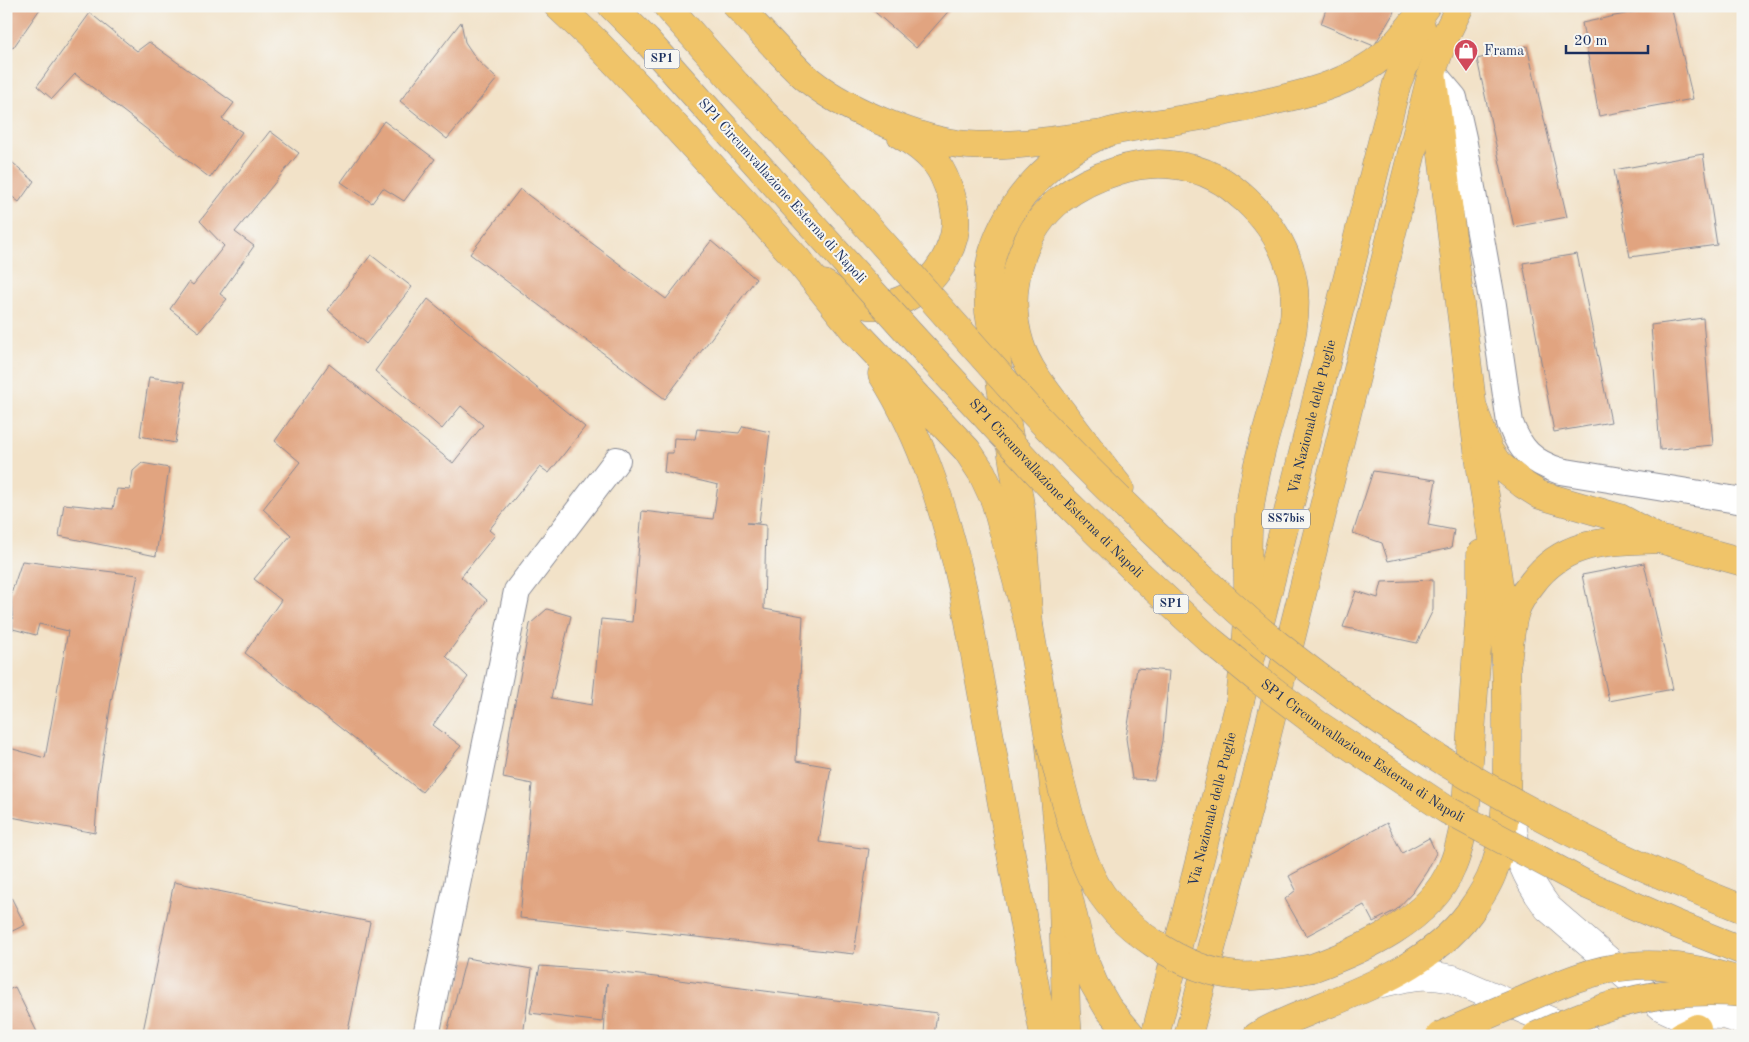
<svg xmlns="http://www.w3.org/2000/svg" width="1749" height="1042" viewBox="0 0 1749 1042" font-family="'Old Standard TT',serif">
<rect width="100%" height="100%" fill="#f6f6f2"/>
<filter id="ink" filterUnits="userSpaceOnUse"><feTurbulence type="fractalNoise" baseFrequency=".02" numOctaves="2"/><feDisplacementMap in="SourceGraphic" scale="10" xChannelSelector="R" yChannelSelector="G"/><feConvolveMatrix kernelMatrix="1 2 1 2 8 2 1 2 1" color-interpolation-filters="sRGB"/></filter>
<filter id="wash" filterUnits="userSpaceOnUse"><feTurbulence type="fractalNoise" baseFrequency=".0096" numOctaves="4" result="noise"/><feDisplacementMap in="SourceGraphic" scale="20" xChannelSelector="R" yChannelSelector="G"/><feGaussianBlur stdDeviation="1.12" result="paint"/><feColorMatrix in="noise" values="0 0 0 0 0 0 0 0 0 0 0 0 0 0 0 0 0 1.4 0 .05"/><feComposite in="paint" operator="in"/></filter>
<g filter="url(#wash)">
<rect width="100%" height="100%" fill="#f2e2c8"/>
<g id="blocks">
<!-- building -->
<path fill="#e1a480" d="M14,6H42L13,48L6,44V17Z
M868,6H953L916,48Z
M1327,6H1395L1393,14L1374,46L1321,24Z
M1662,6H1671L1693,99L1599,116L1582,23Z
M90,13L137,51L149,42L234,103L222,119L242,132L210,178L75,74L52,99L37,86Z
M461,22L465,42L477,60L497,79L447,139L400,101Z
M1527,46L1567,217L1514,227L1477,59Z
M384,121L435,159L404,201L383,188L372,203L341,182Z
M270,131L299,153L235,232L254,246L220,294L227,299L199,332L170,309L189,282L193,285L224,246L200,221Z
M1703,154L1717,245L1630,257L1614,170Z
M6,157L34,181L19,202L6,192Z
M520,189L666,299L711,241L756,279L665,399L470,254Z
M1577,254L1611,422L1554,432L1523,263Z
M371,255L412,287L366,344L328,310Z
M428,299L585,427L549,473L540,467L489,530L495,535L461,577L487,600L446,656L468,677L433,725L461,746L422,792L245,653L281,600L254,579L291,535L263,509L300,462L275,441L329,364L453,463L483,425L461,406L442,429L375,371Z
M1703,318L1713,445L1660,450L1651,325Z
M149,377L185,382L175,443L140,436Z
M743,426L770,432L759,523H747L766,525L764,609L803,616L796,761L831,767L819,842L869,849L854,954L520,918L532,784L503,778L510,729L530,624L547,609L571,616L551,698L592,705L601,619L632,622L642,511L713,519L718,485L664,472L666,453H673L674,438L695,439L697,429L739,433Z
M142,463L169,468L156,556L59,536L64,504L113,509L117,489L130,490L133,471Z
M1373,471L1436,480L1428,525L1454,530L1451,548L1388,561L1382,543L1353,533Z
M22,561L138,575L111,702L98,790L95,833L6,816V747L45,758L68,631L39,624L36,635L13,629L11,594Z
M1644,563L1673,689L1609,701L1582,575Z
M1433,580V610L1417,643L1343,627L1356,591L1378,598L1382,582Z
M1137,668L1169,671L1163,741L1154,780L1132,779L1126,738Z
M1387,823L1402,853L1429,838L1436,853L1427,871L1413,892L1396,910L1373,922L1364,905L1306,936L1285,899L1296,890L1289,876Z
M174,882L370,922L347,1036H142Z
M6,887L25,925L6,934Z
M466,958L532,969L523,1036H446Z
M540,966L608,971L937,1013L934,1036H604L607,983L602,1022L530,1013Z
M15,987L39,1036H6V991Z"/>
</g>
</g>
<g filter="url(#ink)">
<use href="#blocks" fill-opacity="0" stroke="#868893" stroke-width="1"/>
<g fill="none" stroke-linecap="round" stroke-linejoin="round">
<defs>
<path id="minor" d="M1432,72L1454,98L1463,138L1493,305L1510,423C1520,450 1532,462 1560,471L1743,501
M426,1036L517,591L617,460"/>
<path id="tertiary" d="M1513,829C1517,859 1530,884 1548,908L1662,1007L1677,1014L1725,1015L1734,1018L1743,1019
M1383,983C1412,976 1423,973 1453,979L1585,1036"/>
<g id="primary">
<path d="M1312,968C1362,950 1431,920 1452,867C1459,852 1462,835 1465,819L1481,592V554"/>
<path d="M1068,1036L1066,1010L1062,869L1049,738L1029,625L1021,511L989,312C988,292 987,272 993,252C1009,200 1052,155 1103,134C1118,128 1149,125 1166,122C1203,116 1240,109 1277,100C1308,93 1338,85 1366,68C1391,53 1408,30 1426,6"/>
<path id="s1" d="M1155,1036L1397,83L1421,26"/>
<path d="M1188,1036L1256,779L1432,72L1443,41L1460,6"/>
<path d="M1257,1036C1276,1024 1297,1017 1318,1008C1373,986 1433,962 1470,912C1480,898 1489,884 1494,869C1507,835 1507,779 1507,743C1507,693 1507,643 1500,593C1493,540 1483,488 1476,435C1461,314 1447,193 1432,72"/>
<path d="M1681,1036L1697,1028"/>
</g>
<path id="trunk" d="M558,6L596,42L652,101L797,259L854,330L967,450L982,473L995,501L1029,625
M612,6L647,41L711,113
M667,6L736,84
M737,6C759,29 780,53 803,75C838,107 920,142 968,145C1012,148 1060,139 1104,134
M824,284C837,294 851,302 868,305C909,310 945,273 954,236C958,218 954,200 947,184C944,176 940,167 934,161C924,150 913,142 901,135
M882,374C924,440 947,518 964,594L1044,1036
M1473,408L1489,451L1498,464L1524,485L1540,495L1620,518L1659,539L1743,562
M1120,488C1100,463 1081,437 1062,412C1046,391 1028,370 1020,344C1004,294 1019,233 1061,199C1078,186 1097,177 1117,171C1150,160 1186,162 1216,178C1227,183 1237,192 1246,200C1270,222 1287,249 1293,281C1299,315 1289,349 1281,381C1270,420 1257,460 1251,500C1245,539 1249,578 1248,617C1247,645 1242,674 1240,702
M1507,661C1510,645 1510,627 1515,612C1518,601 1526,591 1533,582C1565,539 1609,542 1658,539
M1062,869L1083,958L1094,984L1108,1008L1132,1036"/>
</defs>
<!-- minor casing -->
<use href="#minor" stroke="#868893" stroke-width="28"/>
<!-- tertiary casing -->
<use href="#tertiary" stroke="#868893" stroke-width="29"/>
<!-- primary casing -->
<use href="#primary" stroke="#868893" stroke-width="29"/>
<!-- trunk casing -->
<use href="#trunk" stroke="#868893" stroke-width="29"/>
<!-- minor -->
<use href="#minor" stroke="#fff" stroke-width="26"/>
<!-- tertiary -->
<use href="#tertiary" stroke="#fff" stroke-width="28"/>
<!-- primary -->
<use href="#primary" stroke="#f0c469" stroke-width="28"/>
<!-- trunk -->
<use href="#trunk" stroke="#f0c469" stroke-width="28"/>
<defs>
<path id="primary-bridge" d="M1049,738C1062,784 1071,833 1091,876C1116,927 1184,972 1240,976C1264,977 1288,973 1312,968"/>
<g id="trunk-bridge">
<path d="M736,84C767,116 797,148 827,181C895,256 961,333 1029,408C1079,461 1131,512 1185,562C1212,587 1239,613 1268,637C1410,753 1573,842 1743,909"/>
<path id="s2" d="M711,113L910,334L1051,487L1137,572L1210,640L1259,680L1317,724L1447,810L1585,884L1676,924L1743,951"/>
<path d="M1440,1036C1467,1024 1494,1012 1521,1001C1555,986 1592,969 1630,966C1668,962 1707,971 1743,982"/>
<path d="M1536,1036C1561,1025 1587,1012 1614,1005C1656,993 1700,989 1743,993"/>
</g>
</defs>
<!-- primary-bridge casing -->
<use href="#primary-bridge" stroke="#868893" stroke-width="29" stroke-linecap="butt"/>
<!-- trunk-bridge casing -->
<use href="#trunk-bridge" stroke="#868893" stroke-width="29" stroke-linecap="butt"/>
<!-- primary-bridge -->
<use href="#primary-bridge" stroke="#f0c469" stroke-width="28"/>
<!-- trunk-bridge -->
<use href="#trunk-bridge" stroke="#f0c469" stroke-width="28"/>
</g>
</g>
<!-- icons -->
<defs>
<symbol id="shop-pin" viewBox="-11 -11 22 30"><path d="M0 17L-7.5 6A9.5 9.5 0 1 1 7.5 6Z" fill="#d1495b" stroke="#f6f6f2"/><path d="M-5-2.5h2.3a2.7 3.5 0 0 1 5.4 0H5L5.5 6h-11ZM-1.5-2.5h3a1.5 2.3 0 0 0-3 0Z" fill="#fff"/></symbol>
</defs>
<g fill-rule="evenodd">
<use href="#shop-pin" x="1452" y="37" width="28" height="38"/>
</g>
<g text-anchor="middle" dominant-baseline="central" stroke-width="4" stroke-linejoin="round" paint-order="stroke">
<!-- shield labels -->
<g fill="#f6f6f2" stroke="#5d6b8a" stroke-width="1">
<rect x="644.5" y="49.5" width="35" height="19" rx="4"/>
<rect x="1262" y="509.5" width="48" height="19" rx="4"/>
<rect x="1153.5" y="594.5" width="35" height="19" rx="4"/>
</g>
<g font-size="12" font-weight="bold" fill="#1b2f5e">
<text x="662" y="59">SP1</text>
<text x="1286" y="519">SS7bis</text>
<text x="1171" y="604">SP1</text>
</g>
<!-- poi labels -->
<g font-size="14" fill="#1b2f5e" stroke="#f6f6f2" text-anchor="start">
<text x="1484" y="51">Frama</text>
</g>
<!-- street labels -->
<g font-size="14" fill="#1b2f5e" stroke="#f6f6f2">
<text transform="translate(782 191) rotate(48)">SP1 Circumvallazione Esterna di Napoli</text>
<text stroke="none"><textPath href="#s1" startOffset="639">Via Nazionale delle Puglie</textPath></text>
<text stroke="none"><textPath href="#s2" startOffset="510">SP1 Circumvallazione Esterna di Napoli</textPath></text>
<text stroke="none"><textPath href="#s2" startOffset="915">SP1 Circumvallazione Esterna di Napoli</textPath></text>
<text stroke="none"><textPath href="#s1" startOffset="234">Via Nazionale delle Puglie</textPath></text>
</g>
</g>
<!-- margin -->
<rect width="1749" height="1042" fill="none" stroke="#f6f6f2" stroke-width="25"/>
<!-- scale -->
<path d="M1566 45v8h82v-8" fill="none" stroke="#1b2f5e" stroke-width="2.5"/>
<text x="1574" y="45" font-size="15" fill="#1b2f5e" stroke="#f6f6f2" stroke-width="4" paint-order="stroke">20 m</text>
</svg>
